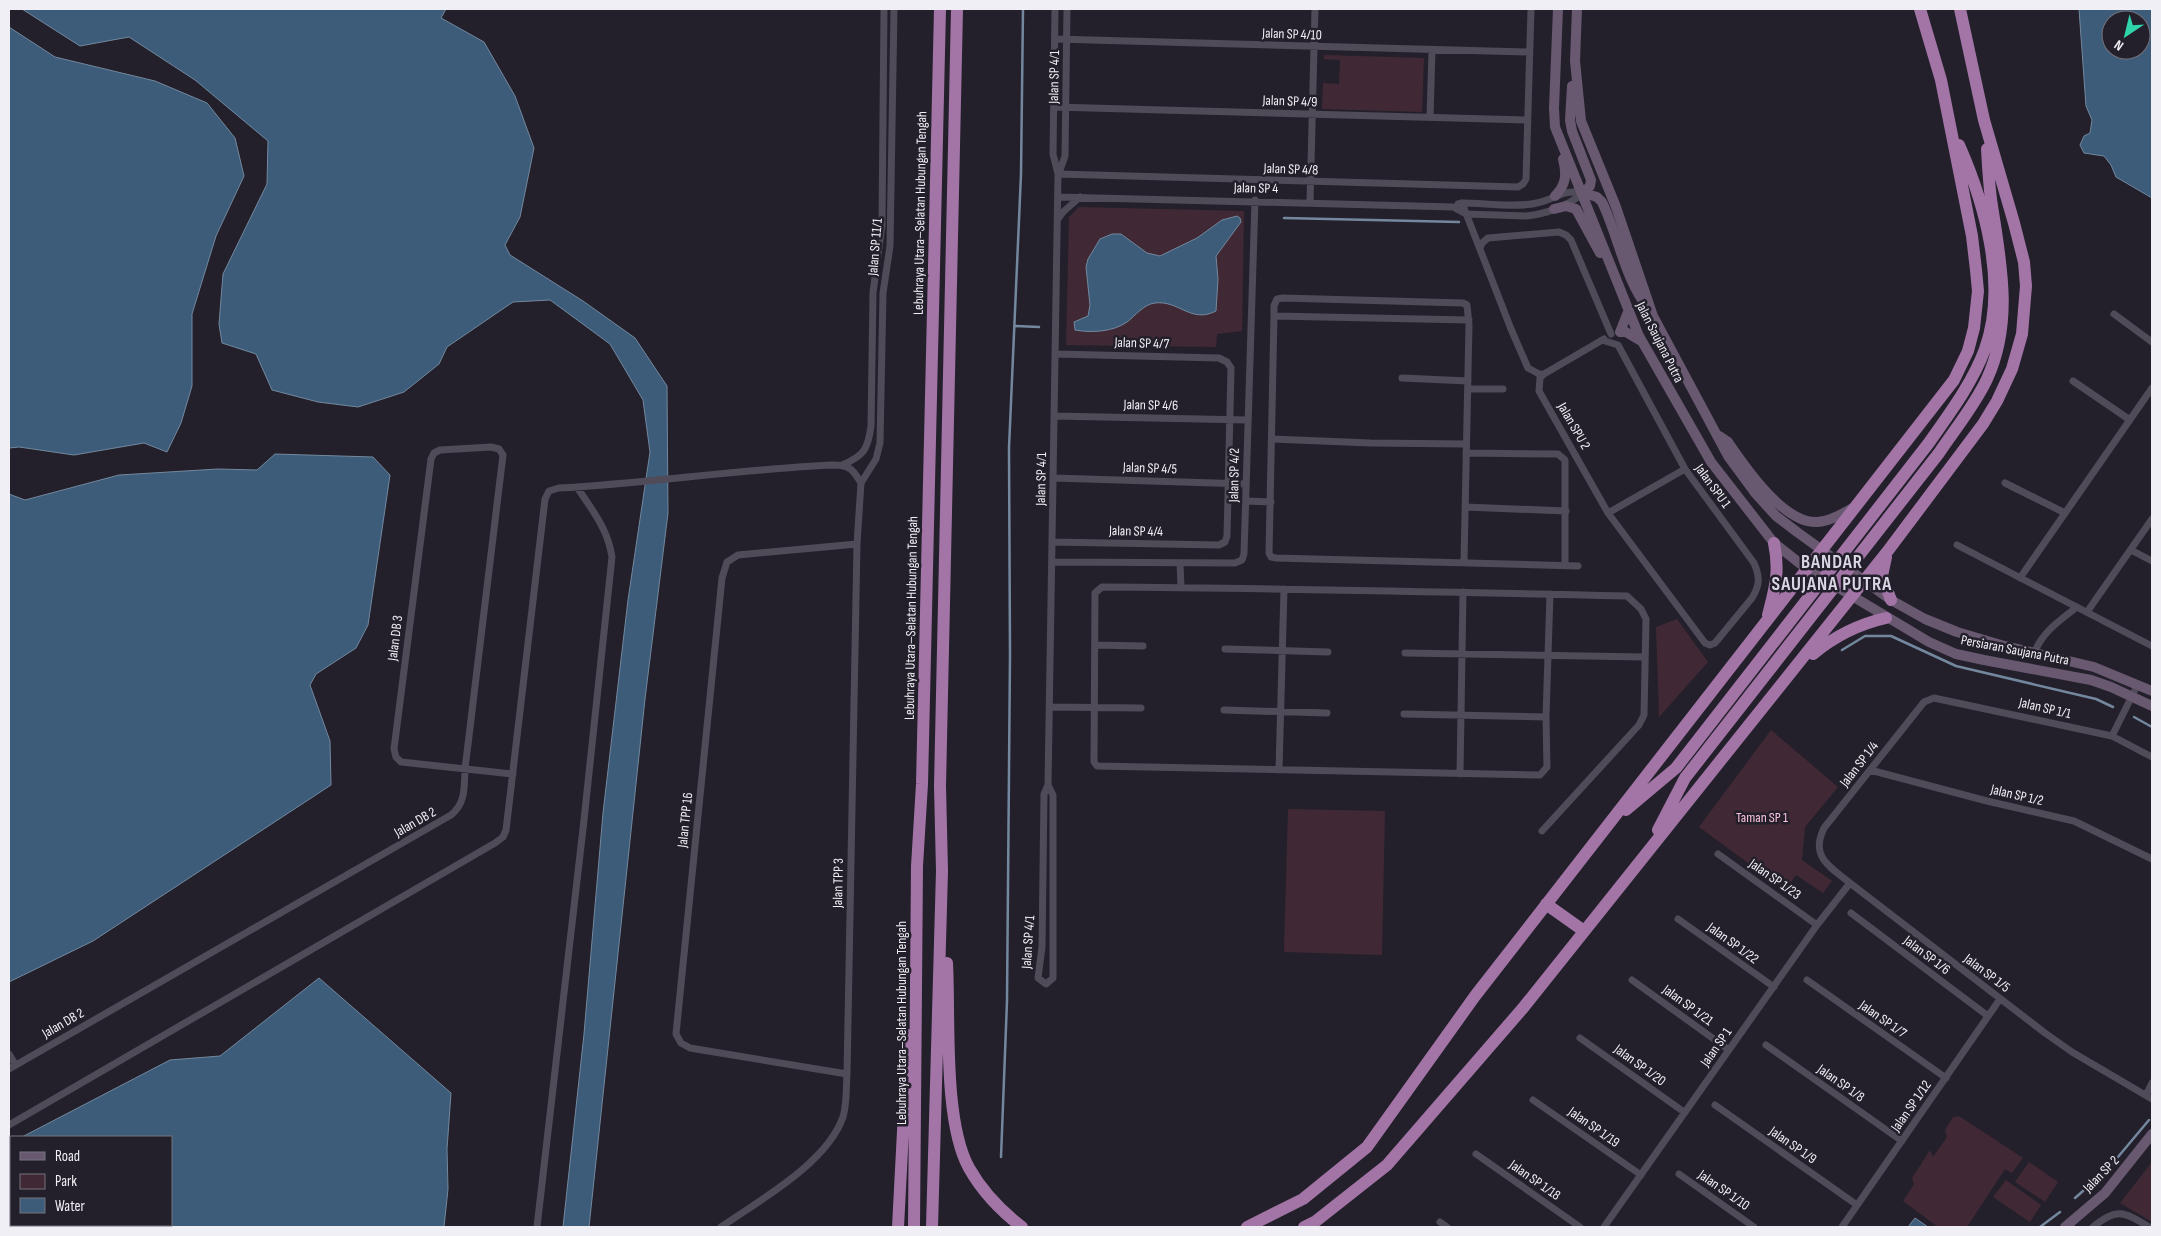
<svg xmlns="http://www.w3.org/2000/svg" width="2161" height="1236" viewBox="0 0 2161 1236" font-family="'Sofia Sans Condensed',sans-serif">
<rect width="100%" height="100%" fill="#23202b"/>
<!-- green -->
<path fill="#402934" d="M1324,55L1424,58L1422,112L1322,109L1323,83L1339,84L1340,60L1324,59Z
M1079,207L1244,211L1242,331L1217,334L1216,347L1066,345L1069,217Z
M1677,619L1708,662L1659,717L1656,627Z
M1771,730L1838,787L1805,827L1802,860L1832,881L1823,893L1796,875L1785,890L1699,827Z
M1288,809L1385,811L1382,955L1284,952Z
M1959,1116L2023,1158L2012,1173L2005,1169L1967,1227H1938L1903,1201L1914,1184L1912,1178L1930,1150L1933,1157L1947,1137L1945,1130L1953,1117Z
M2029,1162L2058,1182L2045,1202L2015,1182Z
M2152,1162V1222L2120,1203Z
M2006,1180L2041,1205L2030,1222L1993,1197Z"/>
<!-- water -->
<path fill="#3d5c79" stroke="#73889e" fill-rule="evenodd" d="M22,9H446L441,18L484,42L515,96L534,148L520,217L505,245L510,255L583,301L635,338L667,386L668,513L645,699L589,1227H563L584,1034L603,813L628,600L650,452L643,400L610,344L550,300L513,302L447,347L439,364L404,392L358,407L318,402L272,390L256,354L222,343L219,324L223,274L267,184L268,141L195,80L129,37L80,46Z
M2079,9H2152V198L2116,177L2111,165L2104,156L2084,153L2080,145L2084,136L2090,133L2092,120L2086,106ZM2111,20H2141V50H2111Z
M9,27L55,57L155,81L207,103L235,138L244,176L216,236L192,314V386L181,423L167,452L144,443L74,455L19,447L9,448Z
M1237,216L1240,218L1241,222L1216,256L1218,279L1216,311C1191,324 1179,300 1155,303C1144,304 1135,316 1127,322C1113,332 1091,333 1075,330L1074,322L1088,316L1090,305L1086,267L1088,259L1100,239L1112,234H1121L1147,253L1160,256L1197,238L1222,220Z
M275,454L373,457L390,475L368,625L356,648L316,674L310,685L330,741L331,785L93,941L9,982V494L25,500L119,475L218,469L257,470Z
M319,978L451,1093L447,1149L448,1189L444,1227H82L77,1225H171V1137H22L170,1060L220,1056Z
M1915,1218L1928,1227H1908Z"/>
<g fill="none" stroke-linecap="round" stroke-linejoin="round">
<!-- stream -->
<path stroke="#73889e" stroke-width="2.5" d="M1284,218L1459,222
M1015,326L1039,327
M1842,650L1865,636H1891L1956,666L2096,699L2113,707
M2134,717L2152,727
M1001,1157L1007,1001L1010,655L1009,448L1021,174L1023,9
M2075,1198L2107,1170L2149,1120
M2040,1227L2060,1212"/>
<!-- street -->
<path stroke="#4f4b58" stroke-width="7" d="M1055,39L1529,52
M1054,107L1526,120
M1430,117L1432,50
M1059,173L1065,156L1067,9
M1058,174L1518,187L1523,184L1526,179L1531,9
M1058,197L1453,207L1466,214L1526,216C1546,214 1568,206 1583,193
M1310,202L1315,9
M1462,203L1511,329L1528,368L1539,374H1544
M1458,204L1462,203C1484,203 1515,208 1537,203C1556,199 1562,189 1583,193
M1058,219L1063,212L1080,197
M1480,249L1482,243L1488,238L1559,232L1566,235L1571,240L1611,334
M2114,314L2152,342
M1274,316V306L1277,299L1283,298L1463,303L1467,305L1469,325L1464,562
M1469,320L1274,316L1269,553L1271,557L1276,558L1578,566
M1544,374L1540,378L1539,391L1608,513L1705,643L1710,645L1715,643L1752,598C1760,585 1760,577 1754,563L1685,469L1618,345L1602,340
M1544,374L1604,339
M1402,378L1468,381
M2073,381L2130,420
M1468,389H1503
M1054,416L1248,420
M1272,439L1370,443L1466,444
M1466,453L1558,454L1565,460V565
M842,465C864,456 868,449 871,426L873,293L882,225L884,9
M1054,478L1246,484
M2005,483L2065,513
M1246,501L1271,502
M1465,507L1566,511
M1608,513L1685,469
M1052,542L1219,545L1225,542L1227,536L1231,368L1227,362L1219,358L1056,354
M1957,545L2152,646
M2131,550L2152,561
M1052,562L1235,563L1242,560L1244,554L1255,200
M1180,563L1181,587
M2020,578L2152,388
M2087,612L2152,519
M1095,645L1143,646
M1225,649L1328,652
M1405,653L1645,657
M2034,654C2041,633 2060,620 2077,607
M1050,707L1141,708
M1224,710L1327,713
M1404,714L1546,717
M2112,736L2138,684
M2152,757L2112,736L1934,698L1924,702L1824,828C1810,857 1829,866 1850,883L2045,1033L2072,1052L2152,1099
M1279,770L1284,589
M1870,770L1987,801L2074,821L2152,859
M1460,774L1463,592
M1048,785L1053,795V978L1046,984L1038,978L1042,947L1044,794L1048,785L1058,174L1053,154L1055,9
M1542,831L1639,725L1644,715L1646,619L1641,609L1627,596C1452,592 1277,588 1102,587L1095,593L1094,762L1097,766L1540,775L1547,767L1546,717L1550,594
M1718,854L1817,925
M1851,913L1988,1016
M1678,919L1774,987
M1632,980L1729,1050
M1807,980L1946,1078
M1580,1038L1684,1112
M1766,1045L1902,1141
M9,1054L15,1064
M9,1069L451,815C466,803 464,787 465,769L503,455L499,449L491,447L440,450L434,453L431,459L394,749L396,757L401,762L513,774
M847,1074L690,1048L681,1043L676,1034L722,578L727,562L738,555L857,544
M2146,1095L2152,1083
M1533,1100L1641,1175
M1715,1105L1857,1205
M9,1125L495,843L503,837L506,830L545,499L549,491L559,488C650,483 741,469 833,465C849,465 853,469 861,483
M1476,1154L1580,1227
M1679,1174L1754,1227
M1440,1222L1447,1227
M537,1227L584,820L612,557C608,529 592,510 577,487
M721,1227C760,1200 827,1163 843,1117C847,1104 846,1088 847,1074L857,544L861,483L876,459L880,443L883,293L890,246L894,9
M1604,1227L1817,925L1850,883
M1842,1227L2000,999
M2093,1227C2117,1207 2124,1212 2149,1227"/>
<!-- secondary -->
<path stroke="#685870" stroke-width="10" d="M1558,9L1554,108L1555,127L1639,336L1711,462L1774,543L1807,569L1929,642L1956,654L1984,660L2091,680L2111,687L2152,706
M1577,9L1575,61L1581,121L1616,207L1653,316L1728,456L1756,494L1776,516L1797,532L1891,600L1925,619L1957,632L2001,645L2094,667L2152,691
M1572,86L1570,120L1572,131L1591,180L1590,186L1583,193
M1583,193L1597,197L1602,202C1618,235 1625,279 1647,307
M1555,196C1566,185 1567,175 1563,159
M1554,209L1566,206L1576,209L1600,253
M1628,312L1620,332H1626L1641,341
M1719,436L1728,442C1745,467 1784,524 1817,522C1830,521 1842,514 1853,508
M2065,1227L2105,1193L2152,1134"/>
<!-- highway -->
<path stroke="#a375a7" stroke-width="12" d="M1886,557L1882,576L1891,600
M1768,615C1775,588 1780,572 1774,543
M1813,654C1835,636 1859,624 1886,618
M1626,810L1676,768L1928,444C1949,414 1972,384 1985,349C2008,285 1985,204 1959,145
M1658,830L1685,778L1939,453C1955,429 1975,405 1987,379C2013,322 2001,264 1992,206C1989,187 1988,168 1987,149
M1546,904L1584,931
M947,963C950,1018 943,1121 969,1168C982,1191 1001,1211 1022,1227
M898,1227L908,1035
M914,1227L917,866L922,784L940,9
M932,1227L942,871L940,786L957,9
M1247,1227L1303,1199L1367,1147L1475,996L1954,380L1968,351L1974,328L1978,291L1976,270L1972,236L1941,80L1920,9
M1304,1227L1316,1221L1387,1165L1523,1008L1887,552L1983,424L1997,401L2012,369L2022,334L2026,286L2024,262L2014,223L1984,120L1960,9"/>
</g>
<g text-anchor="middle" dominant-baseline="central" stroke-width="5" stroke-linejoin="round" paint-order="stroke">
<!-- street labels -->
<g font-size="14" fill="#f1eff6" stroke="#23202b">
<text transform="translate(1292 34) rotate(2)">Jalan SP 4/10</text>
<text transform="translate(1054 77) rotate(-89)">Jalan SP 4/1</text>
<text transform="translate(1290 101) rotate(2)">Jalan SP 4/9</text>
<text transform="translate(1291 169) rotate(2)">Jalan SP 4/8</text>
<text transform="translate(1256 188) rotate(1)">Jalan SP 4</text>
<text transform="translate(920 213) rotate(-89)">Lebuhraya Utara–Selatan Hubungan Tengah</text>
<text transform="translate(875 247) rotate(-85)">Jalan SP 11/1</text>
<text transform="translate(1660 342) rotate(63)">Jalan Saujana Putra</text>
<text transform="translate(1142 343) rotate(2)">Jalan SP 4/7</text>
<text transform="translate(1151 405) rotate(1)">Jalan SP 4/6</text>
<text transform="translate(1574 426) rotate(60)">Jalan SPU 2</text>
<text transform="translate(1150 468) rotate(2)">Jalan SP 4/5</text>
<text transform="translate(1234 475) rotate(-89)">Jalan SP 4/2</text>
<text transform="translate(1041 479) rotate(-89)">Jalan SP 4/1</text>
<text transform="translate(1713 486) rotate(54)">Jalan SPU 1</text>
<text transform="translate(1136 531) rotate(1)">Jalan SP 4/4</text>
<text transform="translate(911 618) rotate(-89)">Lebuhraya Utara–Selatan Hubungan Tengah</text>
<text transform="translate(395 638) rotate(-83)">Jalan DB 3</text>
<text transform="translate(2015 650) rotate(11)">Persiaran Saujana Putra</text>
<text transform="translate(2045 708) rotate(13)">Jalan SP 1/1</text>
<text transform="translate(1859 764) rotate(-52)">Jalan SP 1/4</text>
<text transform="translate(2017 795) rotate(13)">Jalan SP 1/2</text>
<text transform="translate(685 820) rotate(-84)">Jalan TPP 16</text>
<text transform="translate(415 822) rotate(-30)">Jalan DB 2</text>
<text transform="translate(1775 879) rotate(35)">Jalan SP 1/23</text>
<text transform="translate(838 883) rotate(-89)">Jalan TPP 3</text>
<text transform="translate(1028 942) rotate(-86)">Jalan SP 4/1</text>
<text transform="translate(1733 943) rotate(36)">Jalan SP 1/22</text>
<text transform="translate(1927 955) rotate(37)">Jalan SP 1/6</text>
<text transform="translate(1987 973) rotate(37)">Jalan SP 1/5</text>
<text transform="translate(1688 1005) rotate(36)">Jalan SP 1/21</text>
<text transform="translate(1883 1019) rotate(35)">Jalan SP 1/7</text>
<text transform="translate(63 1023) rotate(-30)">Jalan DB 2</text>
<text transform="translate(901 1023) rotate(-90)">Lebuhraya Utara–Selatan Hubungan Tengah</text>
<text transform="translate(1716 1047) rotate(-55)">Jalan SP 1</text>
<text transform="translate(1640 1065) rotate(36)">Jalan SP 1/20</text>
<text transform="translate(1841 1083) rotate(35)">Jalan SP 1/8</text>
<text transform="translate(1911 1106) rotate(-55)">Jalan SP 1/12</text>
<text transform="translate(1594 1127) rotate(35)">Jalan SP 1/19</text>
<text transform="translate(1793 1145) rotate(35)">Jalan SP 1/9</text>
<text transform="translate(2101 1174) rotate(-46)">Jalan SP 2</text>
<text transform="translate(1535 1180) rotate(35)">Jalan SP 1/18</text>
<text transform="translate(1724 1190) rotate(35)">Jalan SP 1/10</text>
</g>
<!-- park labels -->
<g font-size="14" fill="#fcc3dc" stroke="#23202b">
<text x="1762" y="817">Taman SP 1</text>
</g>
<!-- district labels -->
<g font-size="19" font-weight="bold" letter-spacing="1" fill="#dad6e5" stroke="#23202b">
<text x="1832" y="562">BANDAR<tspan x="1832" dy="22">SAUJANA PUTRA</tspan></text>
</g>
</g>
<!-- border -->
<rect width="2161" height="1236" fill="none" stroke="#f1eff6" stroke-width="20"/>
<!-- legend -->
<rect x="10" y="1136" width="162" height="90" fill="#23202b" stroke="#75737c"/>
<rect x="20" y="1152" width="25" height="8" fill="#685870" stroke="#75737c"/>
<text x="55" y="1161" font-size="15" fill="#f1eff6">Road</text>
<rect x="20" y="1174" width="25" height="15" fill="#402934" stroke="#75737c"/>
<text x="55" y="1186" font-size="15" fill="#f1eff6">Park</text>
<rect x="20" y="1198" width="25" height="15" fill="#3d5c79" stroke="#75737c"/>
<text x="55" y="1211" font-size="15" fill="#f1eff6">Water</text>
<!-- north arrow -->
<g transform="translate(2126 35) rotate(215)"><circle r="24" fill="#23202b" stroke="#75737c"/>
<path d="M0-4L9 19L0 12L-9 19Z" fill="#2fd4aa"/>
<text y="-8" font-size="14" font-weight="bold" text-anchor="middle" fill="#f1eff6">N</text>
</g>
</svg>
